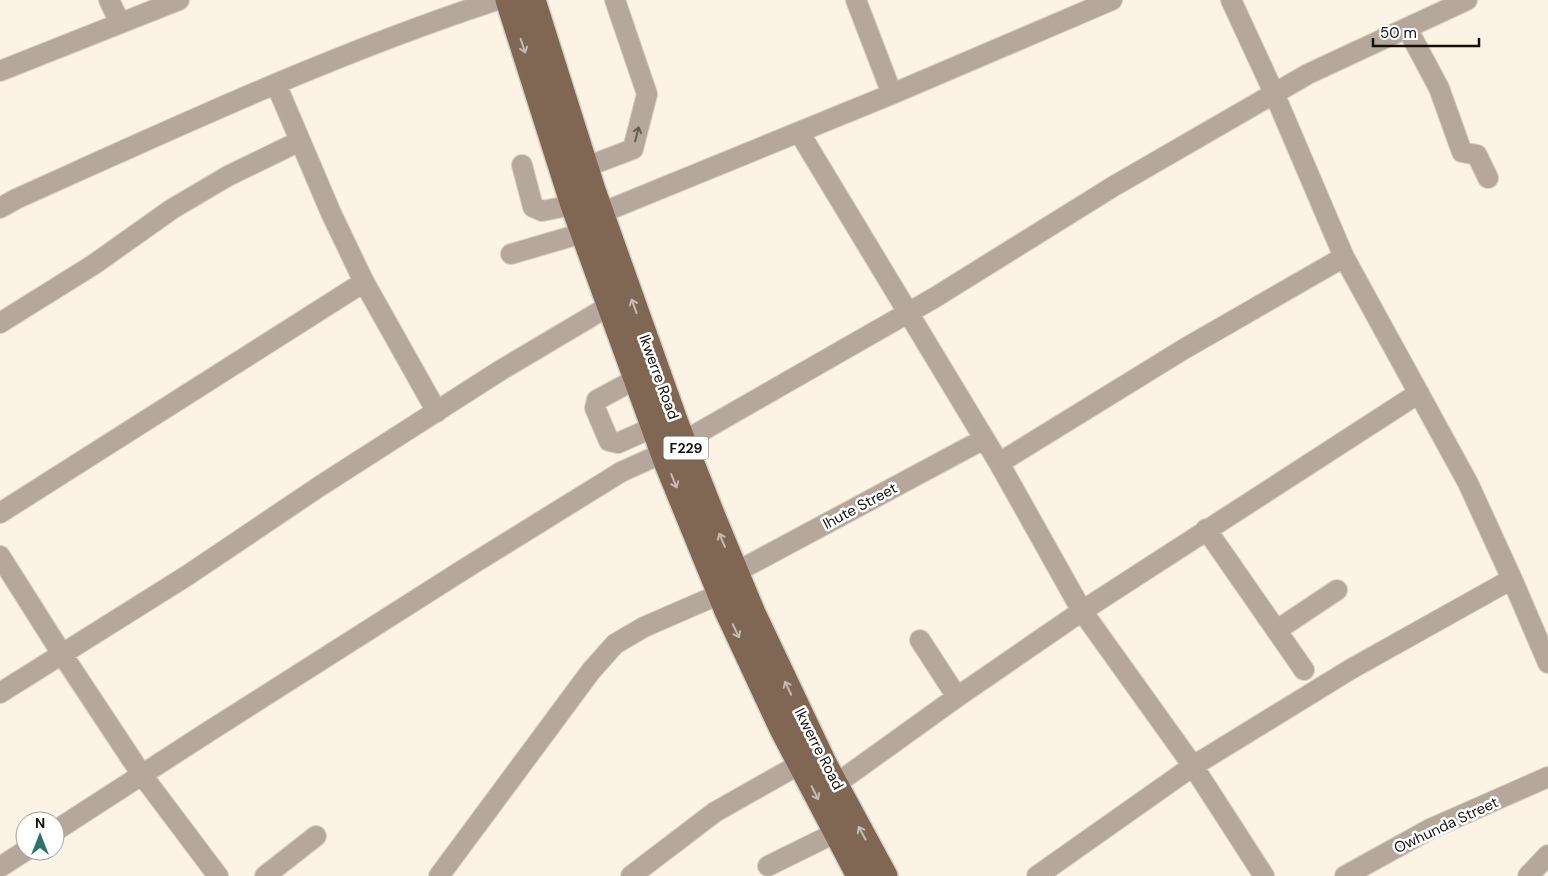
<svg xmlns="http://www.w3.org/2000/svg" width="1548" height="876" viewBox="0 0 1548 876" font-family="'DM Sans',sans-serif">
<rect width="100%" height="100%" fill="#fcf3e4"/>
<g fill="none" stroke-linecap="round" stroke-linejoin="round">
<defs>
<path id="minor" d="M109,0L120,23
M856,0L892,94
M1231,0L1274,93L1344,257L1468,483L1512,579L1548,663
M1407,28L1439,88L1462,152L1477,155L1488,178
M0,71L179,0
M276,84L331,213L364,282L437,412
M799,132L999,463L1082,611L1193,766L1264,876
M522,165L533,207L542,211L573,205
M586,167L633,149L647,94L615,0
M0,208L16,199C174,128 332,54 497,0
M601,213L892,94L1112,0
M511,254L583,233
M0,323L93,265L172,209L228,176L300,141
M636,379L597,400L595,408L609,441L618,443L654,427
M999,463L1184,349L1344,257
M0,513L364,282
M1206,529L1304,670
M0,556L62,654L142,775L218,876
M736,572L984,439
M1277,630L1337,590
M920,640L957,697
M0,693L188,575L320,486L501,370L609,306
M836,784L957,697L1082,611L1419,393
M55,831L208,732L466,568L621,472L663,453L934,298L1114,186L1308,74L1467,0
M768,866L835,833
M0,867L25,851
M265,876L316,836
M439,876L591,671L615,644L644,627L720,594
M631,876L715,812L800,764
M1037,876L1193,766L1351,669L1512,579
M1345,876L1430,829L1548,777
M1528,876L1548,855"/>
<path id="major" d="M508,0L573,205L667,464L727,611L782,729L859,876
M533,0L593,190L676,423L712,514L753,613L825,765L885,876"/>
</defs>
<!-- minor casing -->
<use href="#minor" stroke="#d7cfc1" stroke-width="22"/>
<!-- major casing -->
<use href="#major" stroke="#d7cfc1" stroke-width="28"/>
<!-- minor -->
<use href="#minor" stroke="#b5a79c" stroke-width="20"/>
<!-- major -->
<use href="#major" stroke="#7f6753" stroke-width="25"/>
</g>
<!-- one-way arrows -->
<defs><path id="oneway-shaft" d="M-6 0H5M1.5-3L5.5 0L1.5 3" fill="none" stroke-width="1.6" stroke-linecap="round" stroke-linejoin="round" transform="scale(1.25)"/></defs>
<g stroke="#c5bbb2">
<use href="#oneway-shaft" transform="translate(523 46) rotate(72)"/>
<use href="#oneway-shaft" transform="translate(634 306) rotate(-110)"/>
<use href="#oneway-shaft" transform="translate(674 481) rotate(68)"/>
<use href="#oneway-shaft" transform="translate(722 540) rotate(-113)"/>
<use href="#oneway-shaft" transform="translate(736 631) rotate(65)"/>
<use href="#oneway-shaft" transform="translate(788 688) rotate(-115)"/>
<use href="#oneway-shaft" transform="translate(815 793) rotate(63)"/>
<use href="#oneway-shaft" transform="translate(862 833) rotate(-119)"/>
</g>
<use stroke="#645c54" href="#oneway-shaft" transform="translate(637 134) rotate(-75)"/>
<g text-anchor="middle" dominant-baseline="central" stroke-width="5" stroke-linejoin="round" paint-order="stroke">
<!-- shield labels -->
<rect fill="#fff" stroke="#5a5855" stroke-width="1" x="663.5" y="436.5" width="45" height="23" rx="4"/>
<g font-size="14" font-weight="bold" fill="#14110c">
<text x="686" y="448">F229</text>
</g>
<!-- street labels -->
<g font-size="15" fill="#14110c" stroke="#fff">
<text transform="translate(659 377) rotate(70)">Ikwerre Road</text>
<text transform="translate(860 506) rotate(-28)">Ihute Street</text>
<text transform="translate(819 749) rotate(63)">Ikwerre Road</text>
<text transform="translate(1446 825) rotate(-25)">Owhunda Street</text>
</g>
</g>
<!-- north arrow -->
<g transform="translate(40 836)"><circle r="24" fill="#ffffff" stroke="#a1a09e"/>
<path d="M0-4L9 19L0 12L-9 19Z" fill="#2b736b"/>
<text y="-8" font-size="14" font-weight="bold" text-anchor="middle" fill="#14110c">N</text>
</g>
<!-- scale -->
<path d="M1373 38v8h106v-8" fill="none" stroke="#14110c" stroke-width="2.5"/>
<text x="1380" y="38" font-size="15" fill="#14110c" stroke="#ffffff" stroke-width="4" paint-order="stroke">50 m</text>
</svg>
